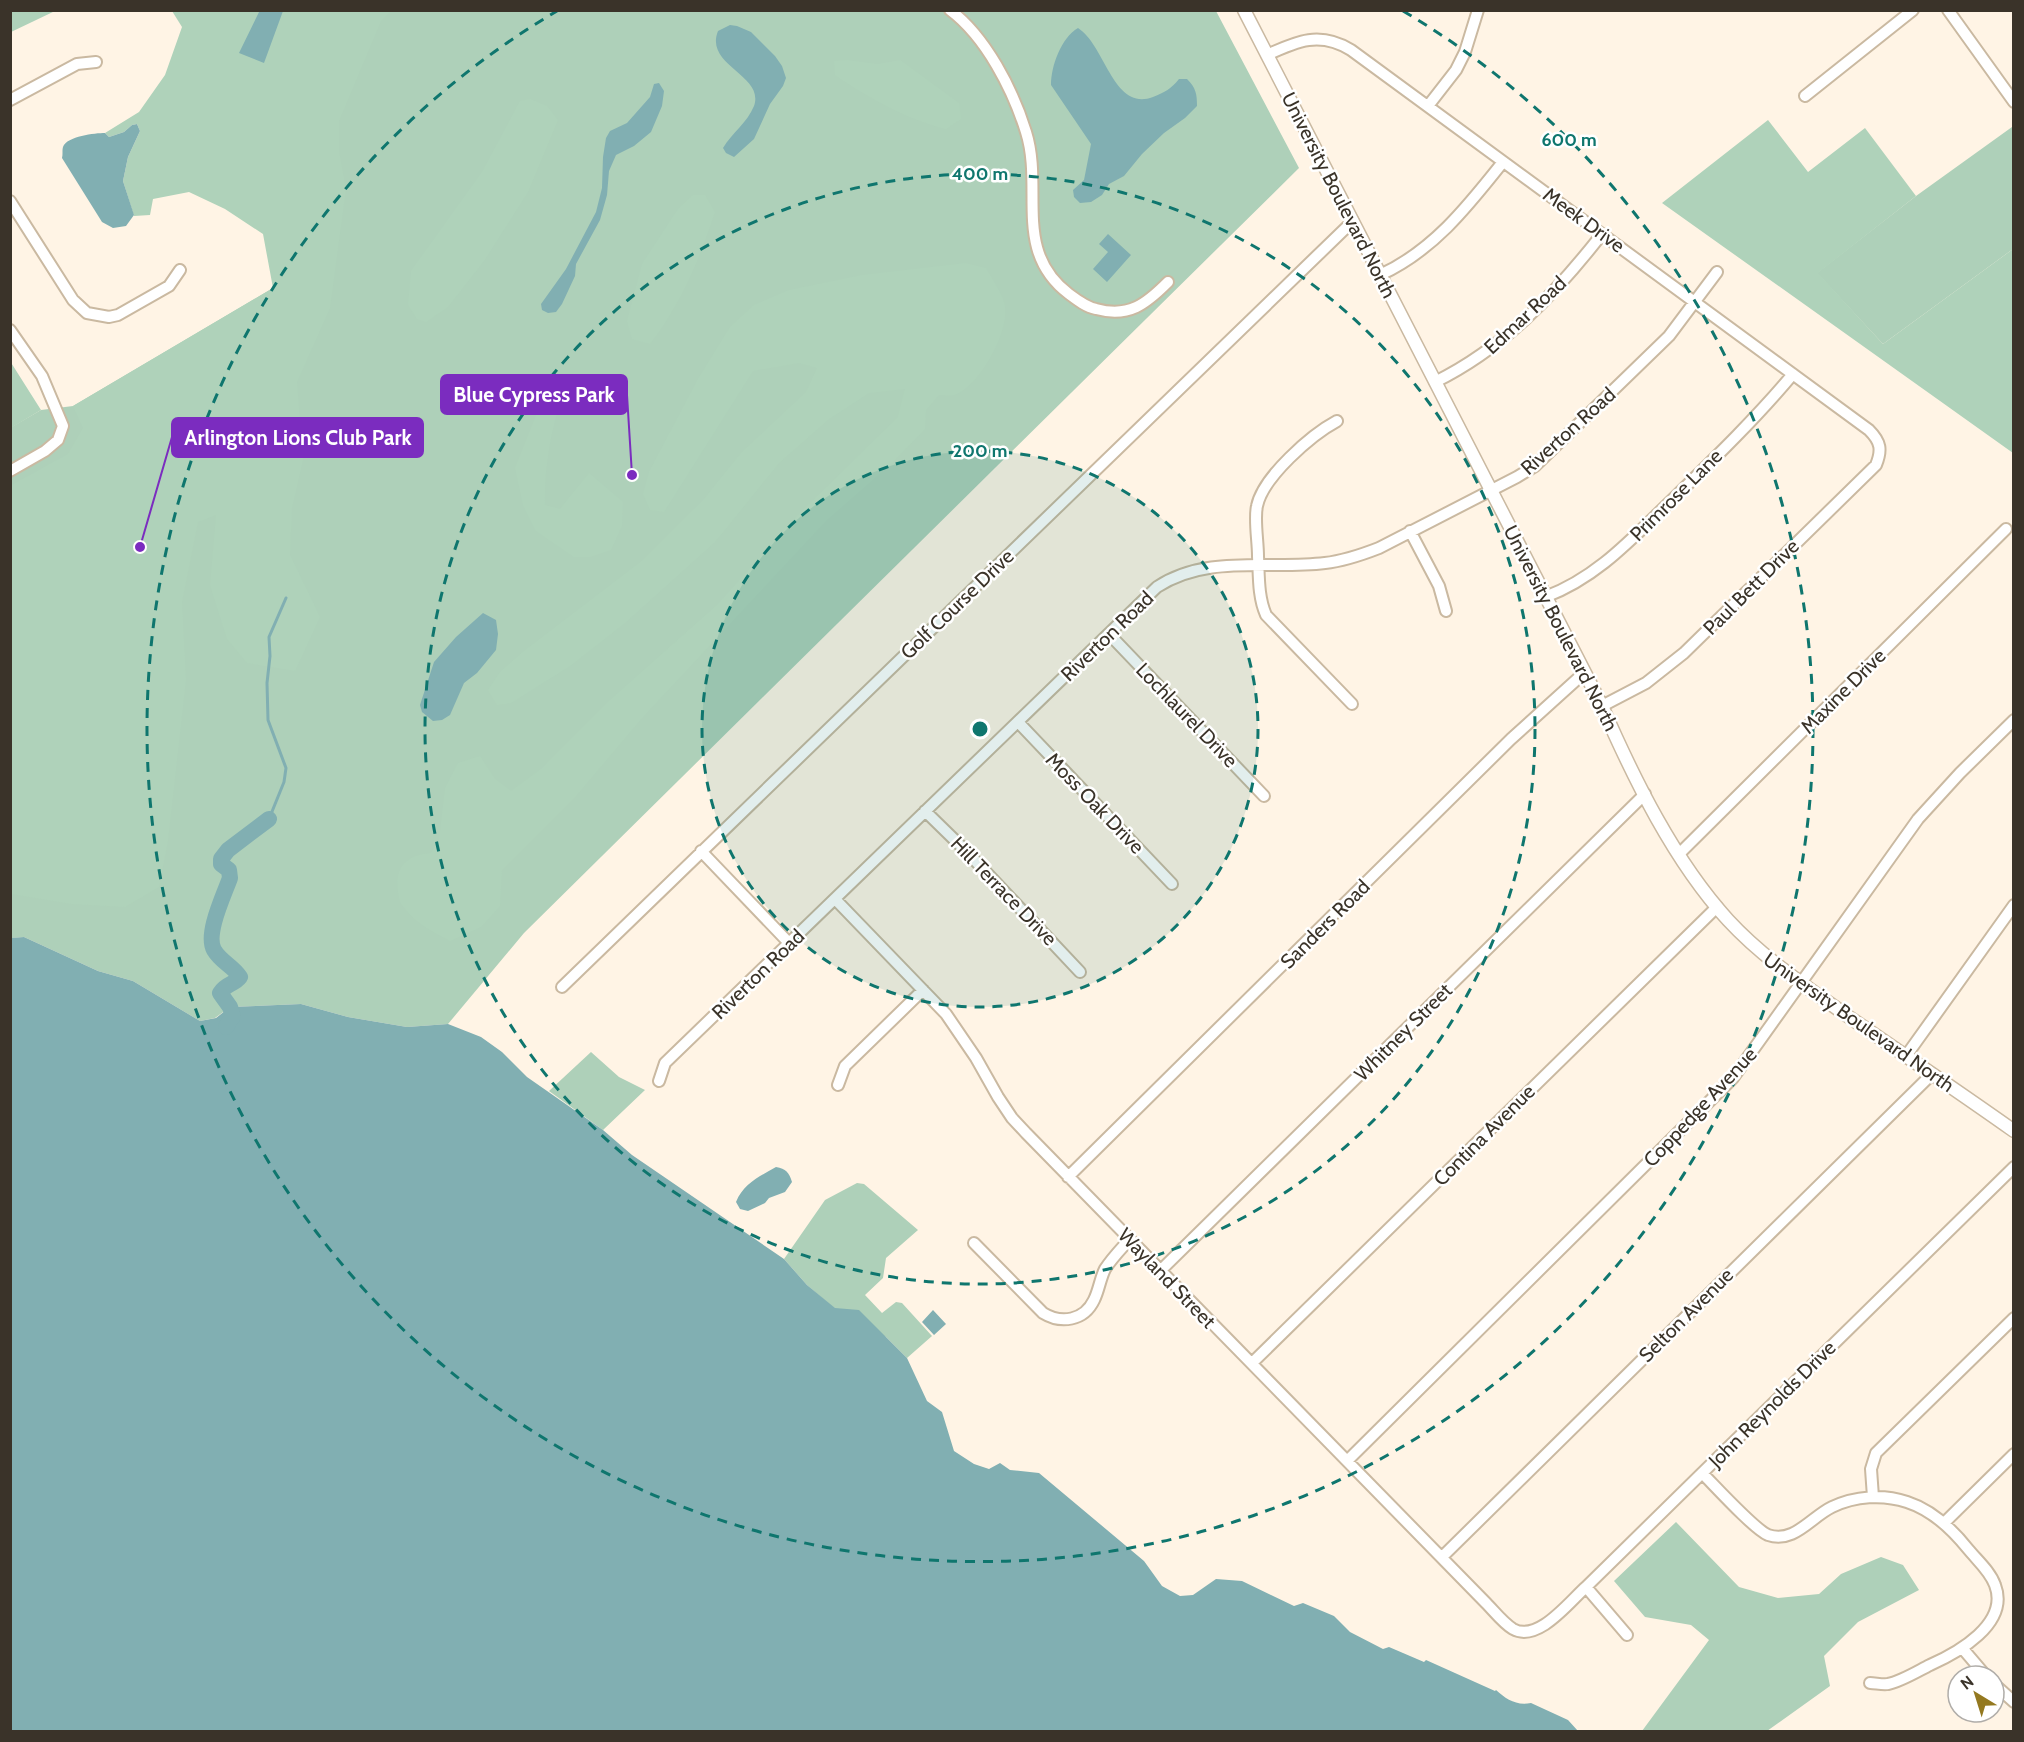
<svg xmlns="http://www.w3.org/2000/svg" width="2024" height="1742" viewBox="0 0 2024 1742" font-family="Cabin,sans-serif">
<rect width="100%" height="100%" fill="#fff4e5"/>
<!-- green -->
<path fill="#aed0b9" d="M315,11H1216L1299,168L524,933L448,1024L407,1027L348,1017L301,1004L230,1007L215,1018L200,1021L133,981L98,971L24,937L11,938L10,428L41,410L73,406L273,288Z
M2012,127L2013,130V249L1883,344L1817,273L1916,196Z
M591,1052L619,1077L645,1090L603,1130L549,1091Z
M857,1183L864,1184L918,1230L886,1258L883,1278L865,1295L882,1313L896,1302L902,1303L932,1336L907,1358L886,1337L835,1309L807,1285L784,1259L825,1200Z
M1676,1522L1739,1587L1778,1598L1819,1594L1841,1574L1881,1557L1903,1565L1919,1590L1858,1622L1824,1656L1830,1686L1767,1731H1642L1709,1640L1691,1625L1645,1617L1614,1581Z"/>
<!-- forest -->
<path fill="#afd2ba" d="M11,10H55V11L11,32Z
M172,11H391L381,21L339,121V151L346,189L330,308L297,382L303,460L292,508L290,555L320,617L295,671L247,663L227,639L210,585L216,515L198,522L182,602L186,680L168,841L159,887L125,907L71,904L11,894L10,486L68,454L83,428L73,406L273,288L263,234L225,209L189,192L153,199L150,215L134,216L123,181L128,157L140,131L137,124L132,125L124,132L109,137L105,133L139,112L165,75L182,27Z
M847,60L877,64L900,60L959,103L961,119L946,129C908,120 867,97 835,75L834,61Z
M530,99L547,106L558,120L528,192L484,261L448,307L426,322L417,319L408,305L411,271L482,172L520,101Z
M1768,120L1808,172L1865,128L1916,196L1818,273L1883,344L2013,249V453L1662,203Z
M693,195H705L715,212C700,258 680,306 650,344L632,339L627,321L642,264L678,209Z
M966,263L986,268C992,279 1000,290 1004,302C1012,328 981,383 957,394C952,397 944,395 939,395L926,410L925,429L891,464L827,520L642,718L576,796L502,870L500,906L481,927L450,941C431,931 415,923 402,905C399,902 399,897 398,892C394,867 407,855 431,853L439,840L445,788L458,763L480,756L495,779L511,791L541,769L610,700L717,605L797,516L898,417L905,389L869,393L829,419L779,463L715,542L625,623L570,666L511,703L497,705L488,690L500,672L524,651L643,560L704,499L741,453L806,392L817,368L799,363L753,371L664,512L650,510L643,494L649,472L698,379L730,327L754,305L789,290L862,275Z
M10,361L41,410L11,428H10Z
M550,390L562,395C551,431 544,468 545,505L560,509L589,473L623,502L622,526L611,550L590,557H574L536,531L523,505L515,468L543,398Z"/>
<!-- water -->
<path fill="#81afb2" d="M260,10L283,11L264,63L239,53Z
M730,25L737,26L751,32L775,56L782,66L786,78L783,86L770,104L754,139L734,157L726,153L723,148C732,133 747,123 754,106C765,75 704,66 718,31Z
M1078,28C1106,46 1113,112 1153,97C1165,92 1171,89 1179,79H1187C1196,88 1197,94 1197,106L1185,118L1164,133L1142,154L1124,176L1109,184L1102,195L1091,202L1080,203L1074,197L1073,190L1084,180L1091,144L1051,85C1051,66 1061,38 1078,28Z
M659,83L664,91L662,106L651,132L634,146L616,155L609,171L607,195L600,220L576,264L575,276L562,304L556,312L548,313L542,310L541,304L566,269L596,212L602,188L603,157L606,138L610,131L627,123L650,97L654,84Z
M137,124L140,131L128,157L123,181L134,215L126,226L113,228L102,222L62,158C63,154 62,150 63,147C67,136 95,133 105,133L109,137L124,132L132,125Z
M1108,234L1131,255L1107,282L1093,269L1108,252L1099,244Z
M483,613L496,620L498,634L496,650L477,673L464,683L450,715L442,720L433,721L422,712L420,705L434,662L456,637Z
M24,937L98,971L133,981L200,1021L216,1018L230,1007L301,1004L348,1017L407,1027L448,1024L481,1037L502,1052L527,1077L603,1130L632,1155L784,1259L807,1285L835,1308L859,1310L907,1358L927,1401L942,1412L954,1451L974,1464L989,1469L1000,1463L1010,1470L1039,1473L1144,1561L1162,1586L1180,1596L1193,1595L1216,1579L1242,1581L1294,1606L1303,1603L1334,1616L1350,1632L1383,1649L1389,1647L1424,1662L1426,1660L1495,1691L1496,1690C1506,1699 1516,1706 1531,1703L1568,1720L1578,1731H11L10,938Z
M776,1167C786,1169 789,1172 792,1182L785,1192L769,1198L765,1203L748,1211L740,1209L736,1202C744,1183 759,1177 776,1167Z
M933,1310L946,1324L934,1335L922,1322Z"/>
<g fill="none" stroke-linecap="round" stroke-linejoin="round">
<!-- stream -->
<path stroke="#81afb2" stroke-width="3" d="M269,819L284,782L286,768L268,720L267,683L270,656L269,637L286,598"/>
<!-- river -->
<path stroke="#81afb2" stroke-width="16" d="M226,1027L233,1016L230,1007L220,993C226,983 234,985 240,977C233,966 221,962 214,950C205,934 224,895 230,878L229,870L221,864V859L228,850L269,819"/>
<defs>
<path id="minor" d="M950,10C986,37 1013,90 1026,132C1044,189 1012,251 1069,294C1077,300 1086,307 1096,309C1129,318 1146,304 1168,282
M1948,10L2014,102
M1267,55C1297,41 1320,31 1351,50L1869,430C1881,442 1882,450 1876,465L1684,653L1646,683L1602,706
M1805,96L1913,10
M10,100L77,64L96,62
M1428,106L1456,70L1465,52L1478,10
M10,201L73,300L87,313L109,317L118,315L169,286L180,270
M1380,275C1433,251 1468,206 1503,162
M10,330L42,376L63,426L58,440L45,451L10,471
M1435,382C1504,348 1555,294 1602,234
M1337,421C1311,435 1263,477 1257,506C1254,519 1258,541 1258,556C1259,576 1258,597 1266,615L1352,704
M1410,531L1439,586L1446,611
M1545,597C1599,577 1635,535 1675,497C1716,457 1757,417 1793,374
M1109,634L1264,796
M1018,722L1172,884
M925,811L968,853L1080,972
M701,851L790,944
M1679,854L2006,529
M835,899L946,1014L976,1058L998,1097L1012,1118L1026,1133L1486,1603C1494,1611 1503,1623 1513,1629C1538,1643 1569,1602 1586,1587L2014,1167
M562,987L1353,221
M1906,1056L2014,905
M659,1081L665,1063L1157,587C1207,554 1269,570 1325,563C1344,561 1361,555 1379,548L1517,477L1535,466L1669,336L1717,272
M838,1085L845,1066L923,990
M1068,1177L1511,739L1584,673
M974,1243L1043,1313C1061,1324 1084,1321 1094,1300C1099,1290 1100,1279 1105,1269C1112,1258 1121,1249 1129,1240
M1160,1271L1645,794
M1252,1363L1717,907
M1347,1461L1733,1078L1918,819L1960,773L2014,720
M1702,1473C1715,1486 1754,1529 1768,1535C1794,1544 1811,1517 1832,1507C1855,1496 1883,1494 1907,1502C1932,1510 1952,1529 1968,1549C1977,1560 1990,1571 1995,1585C2010,1624 1957,1653 1930,1665C1918,1671 1900,1682 1888,1684C1883,1685 1875,1683 1870,1683
M1873,1497L1871,1469L1876,1453L2014,1318
M1944,1523L2014,1454
M1442,1557L1932,1074
M1586,1587L1627,1635
M1963,1649L1986,1676
M1994,1684L2014,1702"/>
<path id="tertiary" d="M1244,10L1602,706C1634,779 1674,861 1728,920C1763,958 1807,987 1849,1017C1904,1055 1959,1092 2014,1131"/>
</defs>
<!-- minor casing -->
<use href="#minor" stroke="#cab9a1" stroke-width="14"/>
<!-- tertiary casing -->
<use href="#tertiary" stroke="#cab9a1" stroke-width="15"/>
<!-- minor -->
<use href="#minor" stroke="#fff" stroke-width="10"/>
<!-- tertiary -->
<use href="#tertiary" stroke="#fff" stroke-width="12"/>
</g>
<!-- distance rings -->
<circle cx="980" cy="729" r="278" fill="#0f766e" fill-opacity=".12"/>
<g fill="none" stroke="#0f766e" stroke-width="3" stroke-dasharray="10 8">
<circle cx="980" cy="729" r="278"/>
<circle cx="980" cy="729" r="555"/>
<path d="M1403 11A833 833 0 1 1 557 11"/>
</g>
<g text-anchor="middle" dominant-baseline="central" stroke-width="5" stroke-linejoin="round" paint-order="stroke">
<!-- street labels -->
<g font-size="20" fill="#3a3329" stroke="#fff">
<text transform="translate(1339 195) rotate(63)">University Boulevard North</text>
<text transform="translate(1584 220) rotate(36)">Meek Drive</text>
<text transform="translate(1525 315) rotate(-43)">Edmar Road</text>
<text transform="translate(1568 431) rotate(-42)">Riverton Road</text>
<text transform="translate(1676 495) rotate(-45)">Primrose Lane</text>
<text transform="translate(1751 587) rotate(-45)">Paul Bett Drive</text>
<text transform="translate(957 604) rotate(-44)">Golf Course Drive</text>
<text transform="translate(1561 628) rotate(63)">University Boulevard North</text>
<text transform="translate(1107 636) rotate(-44)">Riverton Road</text>
<text transform="translate(1843 691) rotate(-45)">Maxine Drive</text>
<text transform="translate(1187 715) rotate(46)">Lochlaurel Drive</text>
<text transform="translate(1095 803) rotate(46)">Moss Oak Drive</text>
<text transform="translate(1004 891) rotate(46)">Hill Terrace Drive</text>
<text transform="translate(1325 924) rotate(-45)">Sanders Road</text>
<text transform="translate(758 974) rotate(-44)">Riverton Road</text>
<text transform="translate(1859 1022) rotate(35)">University Boulevard North</text>
<text transform="translate(1403 1032) rotate(-45)">Whitney Street</text>
<text transform="translate(1700 1107) rotate(-47)">Coppedge Avenue</text>
<text transform="translate(1484 1135) rotate(-45)">Contina Avenue</text>
<text transform="translate(1167 1278) rotate(46)">Wayland Street</text>
<text transform="translate(1686 1315) rotate(-45)">Selton Avenue</text>
<text transform="translate(1772 1404) rotate(-45)">John Reynolds Drive</text>
</g>
</g>
<circle cx="980" cy="729" r="9" fill="#0f766e" stroke="#fff" stroke-width="3"/>
<g font-size="18" text-anchor="middle" font-weight="bold" fill="#0f766e" stroke="#fff" stroke-width="5" stroke-linejoin="round" paint-order="stroke">
<text x="1569" y="146">600 m</text>
<text x="980" y="180">400 m</text>
<text x="980" y="457">200 m</text>
</g>
<!-- callouts -->
<path fill="none" stroke="#7b2cbf" stroke-width="2" d="M632 475L627 395M140 547L172 437"/>
<g fill="#7b2cbf" stroke="#fff" stroke-width="2">
<circle cx="632" cy="475" r="6"/>
<circle cx="140" cy="547" r="6"/>
</g>
<g fill="#7b2cbf" stroke="#7b2cbf" stroke-width="2">
<rect x="441" y="375" width="186" height="39" rx="6"/>
<rect x="172" y="418" width="251" height="39" rx="6"/>
</g>
<g font-size="21" text-anchor="middle" font-weight="bold" fill="#fff">
<text x="534" y="402">Blue Cypress Park</text>
<text x="298" y="445">Arlington Lions Club Park</text>
</g>
<!-- border -->
<rect width="2024" height="1742" fill="none" stroke="#3a3329" stroke-width="24"/>
<!-- north arrow -->
<g transform="translate(1976 1694) rotate(322)"><circle r="28" fill="#ffffff" stroke="#b0ada9" stroke-width="1.5"/>
<path d="M0-4.5L10 22L0 15L-10 22Z" fill="#947920"/>
<text y="-9" font-size="16" font-weight="bold" text-anchor="middle" fill="#3a3329">N</text>
</g>
</svg>
